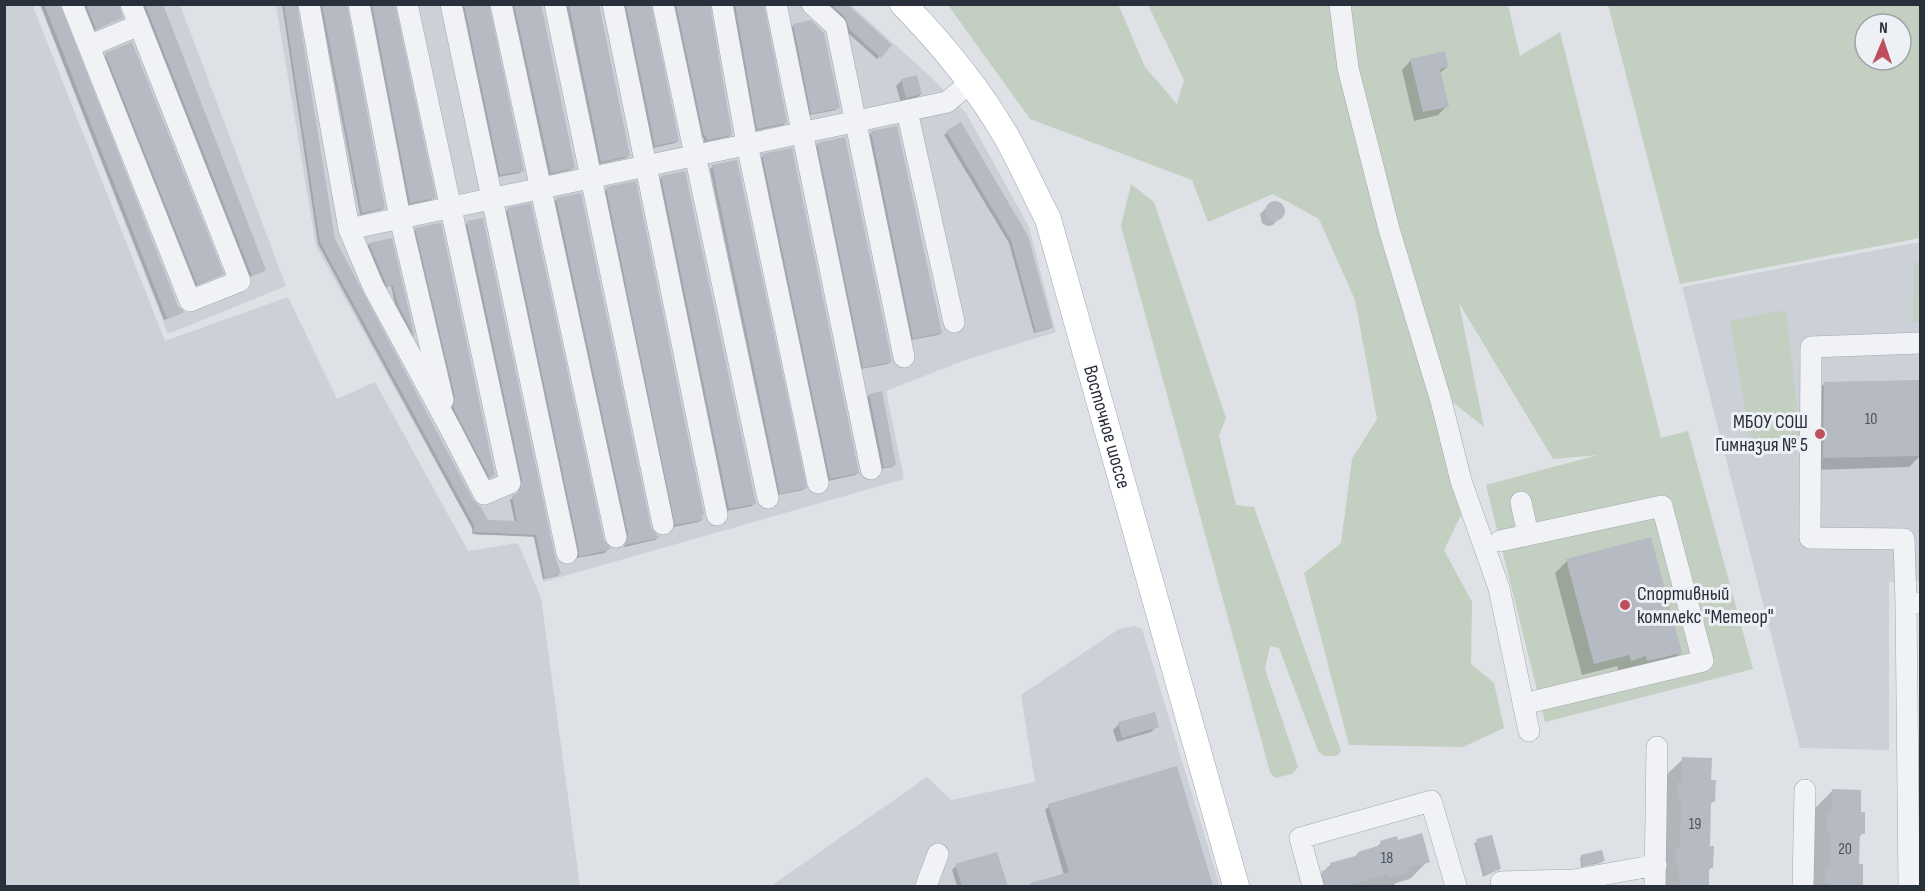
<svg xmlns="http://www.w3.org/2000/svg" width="1925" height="891" viewBox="0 0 1925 891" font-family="'Sofia Sans Condensed',sans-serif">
<rect width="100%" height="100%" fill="#dee1e6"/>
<!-- built -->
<path fill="#ccd0d7" d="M32,4L165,341L288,297L337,399L375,382L468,551L518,543L541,598L580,886H5L4,5Z
M40,5H180L286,286L168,334Z
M276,5H851L931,77L966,113L1029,227L1056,332L965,360L886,391L904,479L543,582L533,536L476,535L316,246Z
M1920,242V581L1889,582V750L1800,748L1682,287Z
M1135,626L1142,629L1220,886H771L927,777L951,800L1035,782L1021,695L1119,629Z"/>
<!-- green -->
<path fill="#c3cfc0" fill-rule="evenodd" d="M1118,4L1145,67L1177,104L1184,80L1148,5H1508L1520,56L1560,32L1661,438L1688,431L1753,669L1545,722L1486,485L1598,455L1553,459L1459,303L1484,427L1428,383L1461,515L1444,550L1472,602L1471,664L1494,683L1504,728L1463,747L1349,745L1304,573L1341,543L1352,459L1377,419L1355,300L1319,219L1273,194L1208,222L1192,180L1030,119L948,5Z
M1608,5H1920V238L1680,284ZM1865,24H1901V60H1865Z
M1131,184L1154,202L1226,418L1219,436L1236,505L1254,507L1341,751L1337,756H1325L1318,751L1279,648L1270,646L1265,669L1298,767L1292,774L1275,778L1270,772L1121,226Z
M1914,262L1920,263V322H1913Z
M1786,310L1801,445L1753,455L1730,321Z"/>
<!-- shadow -->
<path fill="#0003" d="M40,4H58L177,307L182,312L180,314L164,320Z
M82,4H117L121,18L93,31Z
M142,4H162L264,270L262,272L249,277Z
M282,4H295L334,240L471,501L487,522L515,523L510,500L518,494L521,484L465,225L467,223L553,556L559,574L557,576L543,579L534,537L472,534V528L318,244Z
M345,4L384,208L381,210L360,215L320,5Z
M393,4L434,197L431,200L408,205L370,5Z
M462,4H487L522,170L520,173L498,177Z
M512,4H540L573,167L571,170L548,175Z
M566,4H597L628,156L626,158L599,164Z
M623,4H649L678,141L675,143L653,148Z
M674,4H708L731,134L728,137L704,142V138H702Z
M731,4H762L786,122L783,125L755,131Z
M827,4H845L890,45L877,59L848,33Z
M794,25L838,107L836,110L809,115L791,28Z
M106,54L222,274L219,276L195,286L104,57Z
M1411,60L1447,67L1439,74L1447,106L1438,115L1414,121L1402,70Z
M902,80L921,94L915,100L901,103L896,86Z
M960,124L1052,327L1049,329L1034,333L1009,243L944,135Z
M871,133L941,333L938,335L911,340L869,135Z
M818,144L891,361L888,364L861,369L816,146Z
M763,156L858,473L855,475L828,481L760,158Z
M713,166L805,488L803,490L778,495L710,169Z
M662,177L754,503L752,506L727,511L659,180Z
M607,189L702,519L699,522L673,527L604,191Z
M557,199L649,527L657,538L655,540L624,547L627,538L554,202Z
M1276,202L1282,206L1284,212L1273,225L1267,226L1262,223L1260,214L1271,203Z
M508,210L602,540L609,548L605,553L577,558L505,212Z
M416,229L494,475L487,479L451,410L454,400L414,232Z
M390,240L413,336L412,337L396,308L391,286L385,287L367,247L369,244Z
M1920,382V456L1909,467L1812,470V396L1824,384Z
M869,395L895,464L892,467L881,469L867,397Z
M1567,561L1680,653L1668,665L1619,672L1617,666L1582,675L1555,573Z
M1119,724L1157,726L1151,732L1117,742L1113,730Z
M1683,759L1710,782L1714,801L1709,805L1708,848L1712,867L1707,872V886H1652L1658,783Z
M1176,768L1211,886H1025L1064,875L1045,810L1049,806Z
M1832,791L1859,814L1863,833L1858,838V865L1861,885L1860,886H1806L1808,815Z
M1491,837L1499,869L1483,877L1474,843Z
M1397,842L1428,861L1410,879L1396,883L1393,886H1309L1331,864L1354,858L1358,853L1375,848L1381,843Z
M996,854L1006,886H957L952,870L956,866Z
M1582,856L1603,861L1601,863L1581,867L1580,858Z"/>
<!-- building -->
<path fill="#b6bac2" d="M44,4H60L178,306L184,312L167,319Z
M86,4H119L123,18L96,29Z
M145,4H163L266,270L252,276Z
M284,4H297L335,239L473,500L480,506L488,520L517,521L512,496L520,491L522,480L467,221L483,218L555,556L561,574L545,578L536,535L474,532V525L320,242Z
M322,4H347L385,208L362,213Z
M372,4H395L436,198L410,203Z
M464,4H489L524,171L500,175Z
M514,4H541L575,168L551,173Z
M569,4H599L630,156L601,162Z
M626,4H651L679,141L655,146Z
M676,4H710L732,135L707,140L706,136H704Z
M735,4H764L787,123L757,129Z
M831,4H847L892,45L881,58L850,30L845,17Z
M811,20L824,33L840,108L811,114L793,24Z
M132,42L224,274L197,284L105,53Z
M1445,51L1448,67L1440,69L1449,107L1423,112L1410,59Z
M917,75L922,94L906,98L901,79Z
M961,122L1028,236L1053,327L1036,332L1011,240L946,131Z
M897,126L942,333L913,339L871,131Z
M845,137L892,362L863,368L817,143Z
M792,148L859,473L830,479L762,154Z
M737,160L807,488L780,494L712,165Z
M685,171L756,504L729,509L661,176Z
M636,181L704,515H702L703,520L675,525L606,187Z
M581,193L651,527L659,538L625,545L628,534L556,198Z
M1265 211a10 10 0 1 1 20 0a10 10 0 1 1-20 0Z
M531,203L604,540L611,548L609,550L579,557V550L507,208Z
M441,223L495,475L490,478L453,407L455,397L415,228Z
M392,238L415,337L398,305L393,285L387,286L369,243Z
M1920,380V456L1823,458L1824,382Z
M882,391L896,465L884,468L869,394Z
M1651,537L1682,653L1647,661L1646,656L1631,661L1629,655L1594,664L1566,559Z
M1155,712L1159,727L1122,738L1118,722Z
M1682,757L1712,758L1711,780H1716L1715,802H1711L1710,846H1714L1713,868H1709V886H1679V865H1676V848H1680L1681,799H1677L1678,781L1682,782Z
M1177,766L1213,886H1032L1031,883L1069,872L1048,804Z
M1832,789L1861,790V812H1865V834H1860L1859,864H1863V886H1829V883H1825V866H1830V831H1827V814H1831Z
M1422,833L1430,862L1408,868L1409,872L1389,878L1388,874L1353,884L1354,886H1325L1322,871L1332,868L1330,863L1359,855L1358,852L1381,845L1380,841L1397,836L1398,840Z
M1492,835L1501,869L1486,875L1476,839Z
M1602,850L1605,861L1583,865L1581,855Z
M997,852L1008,886H962L955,864Z"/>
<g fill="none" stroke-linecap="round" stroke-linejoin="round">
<defs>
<path id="minor" d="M72,4L190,301L240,281L131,4
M309,4L349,229L373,286L450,428L484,494L510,483L407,4
M359,4L400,218L443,400
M451,4L567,553
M501,4L616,537
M555,4L663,524
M613,4L717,515
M663,4L768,498
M722,4L747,144L818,483
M776,4L871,469
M812,4L836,26L904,357
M1340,4L1348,68L1389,229L1441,401L1461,481L1499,588L1529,731
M89,46L139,25
M907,111L954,322
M349,229L947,102L971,82
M1521,502L1528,535
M1500,541L1662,506L1703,661L1523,704
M1906,603L1904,539L1810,538L1811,347L1920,343
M1501,882L1574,880L1656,865
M926,886L938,854
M1313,886L1300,838L1431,801L1456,886
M1655,886L1657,747
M1803,886L1805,790
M1909,886L1906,603H1920"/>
<g id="major">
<path id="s1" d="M903,4C942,44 978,88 1006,136C1021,163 1034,192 1048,219L1236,886"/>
</g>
</defs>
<!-- minor casing -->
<use href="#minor" stroke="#a4a8af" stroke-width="22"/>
<!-- major casing -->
<use href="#major" stroke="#9fa5b0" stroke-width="27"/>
<!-- minor -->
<use href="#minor" stroke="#f0f2f5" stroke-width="21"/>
<!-- major -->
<use href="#major" stroke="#fff" stroke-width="26"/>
</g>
<!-- markers -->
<g fill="#be505d" stroke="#edf0f4" stroke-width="2">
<circle cx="1820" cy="434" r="6"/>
<circle cx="1625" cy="605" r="6"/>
</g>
<g text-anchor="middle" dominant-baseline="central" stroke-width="6" stroke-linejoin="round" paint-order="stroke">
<!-- number labels -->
<g font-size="16" fill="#4c525d">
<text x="1871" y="419">10</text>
<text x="1695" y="824">19</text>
<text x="1845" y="849">20</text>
<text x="1387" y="858">18</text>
</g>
<!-- poi labels -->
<g font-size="20" fill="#292f3b" stroke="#edf0f4" text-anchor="end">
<text x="1808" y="422">МБОУ СОШ<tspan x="1808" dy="23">Гимназия № 5</tspan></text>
<text x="1637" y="594" text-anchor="start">Спортивный<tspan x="1637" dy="23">комплекс "Метеор"</tspan></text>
</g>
<!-- street labels -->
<g font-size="20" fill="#292f3b" stroke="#edf0f4">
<text stroke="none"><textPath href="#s1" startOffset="477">Восточное шоссе</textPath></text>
</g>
</g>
<!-- border -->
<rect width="1925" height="891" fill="none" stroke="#292f3b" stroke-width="12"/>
<!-- north arrow -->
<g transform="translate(1883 42) rotate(2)"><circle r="28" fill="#edf0f4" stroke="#9fa3aa" stroke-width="1.5"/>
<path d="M0-4.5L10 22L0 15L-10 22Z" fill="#be505d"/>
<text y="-9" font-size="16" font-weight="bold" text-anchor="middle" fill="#292f3b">N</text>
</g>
</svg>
